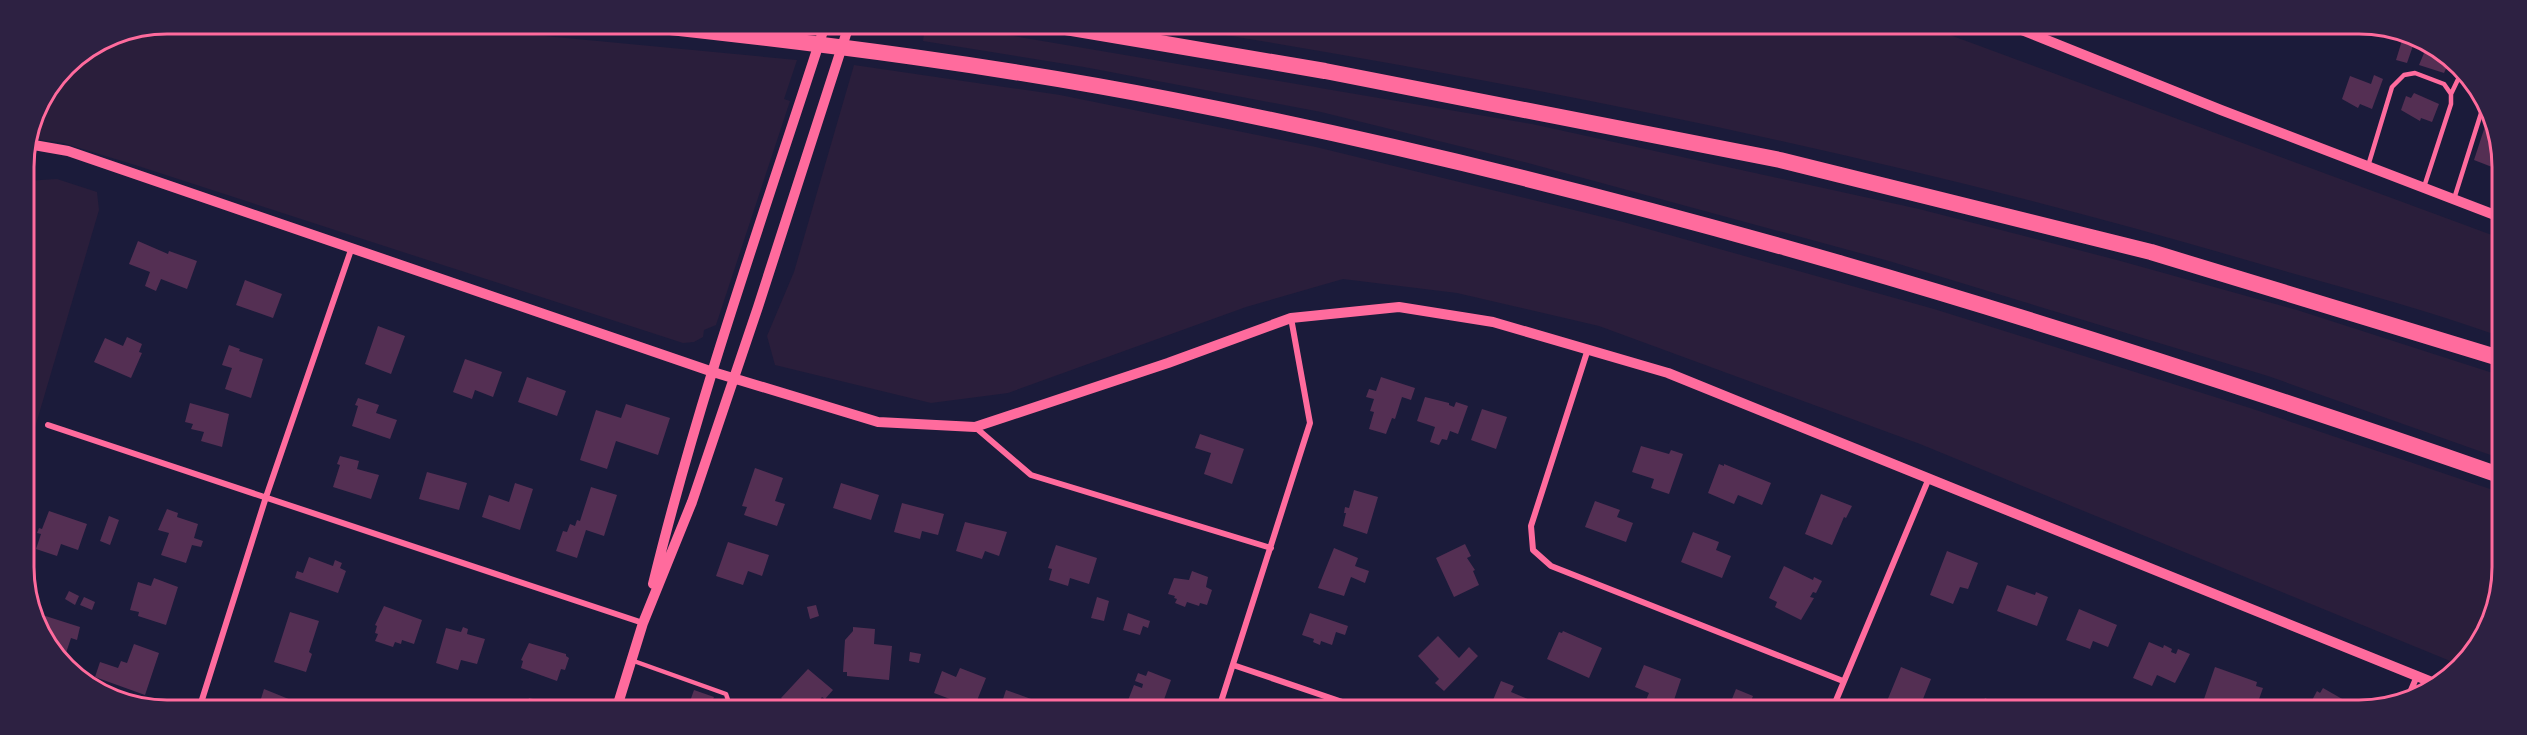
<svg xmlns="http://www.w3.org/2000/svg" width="2527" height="735" viewBox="0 0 2527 735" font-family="'Asap Condensed',sans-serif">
<rect width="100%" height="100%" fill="#1b1b3a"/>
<!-- green -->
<path fill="#2a1e3b" d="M168,24L430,25L797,60L784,99L790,101L716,325L704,330L703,337L694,342L683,343L135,165L63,143L29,138L35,112L66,66L113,35Z
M925,26H954L1532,124L1919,209L2117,260L2297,310L2499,375V458L2268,376L1889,261L1528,163L1321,112L1084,67L923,41Z
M1170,26L1931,28L2500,238L2499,336C2416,306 2328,284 2243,259C1892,156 1531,84 1170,26Z
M854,65L1060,95L1316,147L1623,222L1934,309L2250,408L2499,492L2498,604L2460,665L1920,444L1599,326L1457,293L1343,279L1246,307L1008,393L931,403L775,365L767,336L794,272Z
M57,179L97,192L99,210L26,458L24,181Z"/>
<!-- building -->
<path fill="#542f53" d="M2404,34L2415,40L2407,63L2396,60Z
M2427,46L2450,60L2444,73L2419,65Z
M2374,75L2383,79L2372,109L2360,104L2358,108L2342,99L2350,76L2371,84Z
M2414,93L2439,104L2432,122L2421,118L2420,121L2401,110L2406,96L2411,98Z
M2488,117L2500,140L2492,167L2474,160Z
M138,241L168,254L169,251L197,261L187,289L161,279L156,291L145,286L150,272L129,264Z
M245,280L282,294L273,318L236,305Z
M378,326L405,336L391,374L365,364Z
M127,337L142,344L139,352L142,353L131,378L94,362L105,338L123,346Z
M229,345L240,349L239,351L263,359L251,398L225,389L232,368L222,365Z
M465,359L502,372L493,397L475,390L472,399L453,392Z
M527,377L566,391L557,416L518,402Z
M1381,377L1415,388L1411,400L1402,397L1395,419L1392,418L1386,434L1369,429L1374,412L1370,411L1374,399L1366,397L1369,389L1376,391Z
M1425,397L1449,403V405L1454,407L1456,402L1468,406L1458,434L1450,431L1447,440L1442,439L1439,445L1430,442L1435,427L1417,421Z
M358,398L379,405L376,413L397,420L390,439L352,426L358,406L355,405Z
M190,403L229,414L222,447L201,441L204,432L191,429L193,424L185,422Z
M626,404L670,418L658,455L616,441L607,469L580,460L596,410L621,418Z
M1482,409L1507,417L1496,449L1471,440Z
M1200,434L1244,449L1232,484L1204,474L1211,453L1195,448Z
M1641,446L1669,454L1671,450L1683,454L1669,494L1651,488L1654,479L1632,472Z
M340,456L359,461L357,469L379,475L371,499L333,487L340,465L337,464Z
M1719,464L1724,466V464L1771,483L1762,505L1738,495L1734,504L1708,493Z
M755,468L783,478L775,501L785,504L777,526L744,515L747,507L742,506Z
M427,472L467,483L459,510L419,499Z
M515,483L533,489L520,530L482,517L489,495L509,502Z
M841,483L879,495L871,520L833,508Z
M591,487L617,495L604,536L586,530L577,558L556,551L563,531L567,532L570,524L575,526L577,520L580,521Z
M1354,490L1378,497L1367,534L1343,526L1346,513H1344L1345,507L1349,508Z
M1821,494L1852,506L1846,518L1844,517L1832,545L1805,534Z
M1595,501L1620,510L1617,517L1633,523L1626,542L1585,527Z
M902,503L944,514L938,535L922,531L920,539L894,532Z
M167,509L178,513L177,517L198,524L194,538L203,541L201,547L192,545L186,563L161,555L169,533L158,530Z
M49,511L87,524L78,550L61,544L57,556L36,549L41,534L37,533L39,528L42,529Z
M109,516L119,520L110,545L100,541Z
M965,522L1007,532L999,556L985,551L982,559L956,551Z
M1693,532L1719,542L1716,550L1731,556L1722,578L1681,562Z
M728,542L769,555L762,576L748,571L743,585L716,576Z
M1465,544L1471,556L1467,558L1475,570L1473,571L1479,585L1454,597L1436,558Z
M1056,545L1097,558L1089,584L1070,578L1068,586L1049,580L1052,569L1048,568Z
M1334,548L1358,558L1355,566L1369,571L1365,583L1351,577L1344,596L1318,588Z
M1947,551L1978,563L1968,589L1960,587L1953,604L1930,595Z
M309,557L333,566L335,560L342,563L340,568L346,571L338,593L295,578L297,571L303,573Z
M1784,566L1813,580L1814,577L1822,581L1816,593L1813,592L1810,597L1814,598L1801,620L1775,607L1777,602L1769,598Z
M1192,571L1208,577L1206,587L1212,590L1207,605L1200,603L1199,606L1187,602L1185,607L1175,603L1177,599L1174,598L1175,596L1168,594L1174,578L1189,580Z
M154,578L178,587L166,625L138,616L139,612L130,610L138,582L151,586Z
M2007,585L2035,595L2036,592L2048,597L2037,626L1997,611Z
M69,591L79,596L75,605L65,599Z
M84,597L95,602L92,610L80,605Z
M1097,597L1109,601L1104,621L1091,618Z
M816,605L819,616L810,619L807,607Z
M384,606L422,620L414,644L402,640L401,644L395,642L393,647L375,641L378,634L375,633L377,626L375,625Z
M2079,609L2117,625L2108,647L2093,641L2090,649L2066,640Z
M290,612L319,621L309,652L312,654L306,672L274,662Z
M36,613L80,627L77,640L71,638L65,656L58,654Z
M1128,613L1150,621L1148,628L1143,626L1140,635L1123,630Z
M1310,613L1348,626L1345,635L1336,632L1332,645L1321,641L1320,645L1313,642L1314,639L1302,635Z
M463,627L468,629L467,634L485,639L477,664L461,660L458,670L436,663L446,628L461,632Z
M853,627L875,629L874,644L892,646L889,680L847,676V672H843L845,640L853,631Z
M1563,631L1602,648L1589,678L1547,659L1559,632L1562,633Z
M1438,636L1459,658L1469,647L1478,656L1444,691L1435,683L1439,679L1418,656Z
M2149,642L2163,648L2164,645L2172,649L2171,652L2176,654L2178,649L2190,654L2175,683L2157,675L2152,686L2133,678Z
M529,643L566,654V656L569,658L565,670L561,669L557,681L521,668L523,661L521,660Z
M134,644L159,653L145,695L95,677L100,662L118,668L121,661L127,663Z
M910,652L921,654L919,663L909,661Z
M1644,665L1681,679L1671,709L1646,700L1649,693L1635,687Z
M1901,667L1931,679L1921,704L1913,701L1909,710H1893L1885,706Z
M2215,667L2257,682L2256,686L2263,688L2258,702L2250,699L2245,710L2225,707L2224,710L2208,709L2210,701L2204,699Z
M960,668L986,678L974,708L934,693L942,671L956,677Z
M808,669L833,690L825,699L822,697L814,708H791L781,698Z
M1148,671L1171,680L1161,708H1125L1134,685L1142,688L1143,684L1135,681L1138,673L1146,676Z
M1501,681L1514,686L1511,692L1552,709H1502L1504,704L1493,700Z
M2323,688L2351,704L2348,711H2310L2313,705L2310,704L2317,691L2320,693Z
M264,689L296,702L295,707L265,706V704L260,702Z
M1736,689L1753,696L1751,701L1772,710L1728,709Z
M694,690L714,697L710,707H688Z
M1006,690L1042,703L1040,708H1000Z
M529,698L537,700L536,703L547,707H523L525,700L528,701Z
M1985,698L1995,703L1992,710H1980Z"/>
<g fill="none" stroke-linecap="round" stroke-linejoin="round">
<!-- service -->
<path stroke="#ff6b9d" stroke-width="4.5" d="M2451,94L2463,69
M2368,166L2392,87L2404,75L2415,73L2444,84L2451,94V104L2424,187
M2454,199L2483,107
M631,660L726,694L728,700L725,707"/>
<!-- minor -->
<path stroke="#ff6b9d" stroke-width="6" d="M1588,349L1531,526L1533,550L1551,566L1843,681
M48,425L643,623
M975,427L1031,475L1271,548
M1233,665L1363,709
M2406,702L2417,676
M200,706L266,497L352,247
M1219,708L1310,423L1291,318
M1832,710L1929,478"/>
<!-- tertiary -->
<path stroke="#ff6b9d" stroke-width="10" d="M2017,28L2221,110L2500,217
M28,144L68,151L713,372L878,422L975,427L1168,363L1291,318L1399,307L1493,322L1668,373L2439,685
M653,584C699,395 765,211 825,25
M617,707L643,623L692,502L758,307L849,25"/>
<!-- motorway -->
<path stroke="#ff6b9d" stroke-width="16" d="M652,25C826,44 1000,66 1173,100C1624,188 2065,324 2499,475
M1060,26L1325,71L1780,160L2151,252L2499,358"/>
</g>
<!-- crop -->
<path d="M0 0H2527V735H0ZM167 34H2359A133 133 0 0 1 2492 167V567A133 133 0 0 1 2359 700H167A133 133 0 0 1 34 567V167A133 133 0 0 1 167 34Z" fill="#2d2142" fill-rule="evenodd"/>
<path fill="none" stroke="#ff6b9d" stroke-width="3" d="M167 34H2359A133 133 0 0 1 2492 167V567A133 133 0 0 1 2359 700H167A133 133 0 0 1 34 567V167A133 133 0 0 1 167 34Z"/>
</svg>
